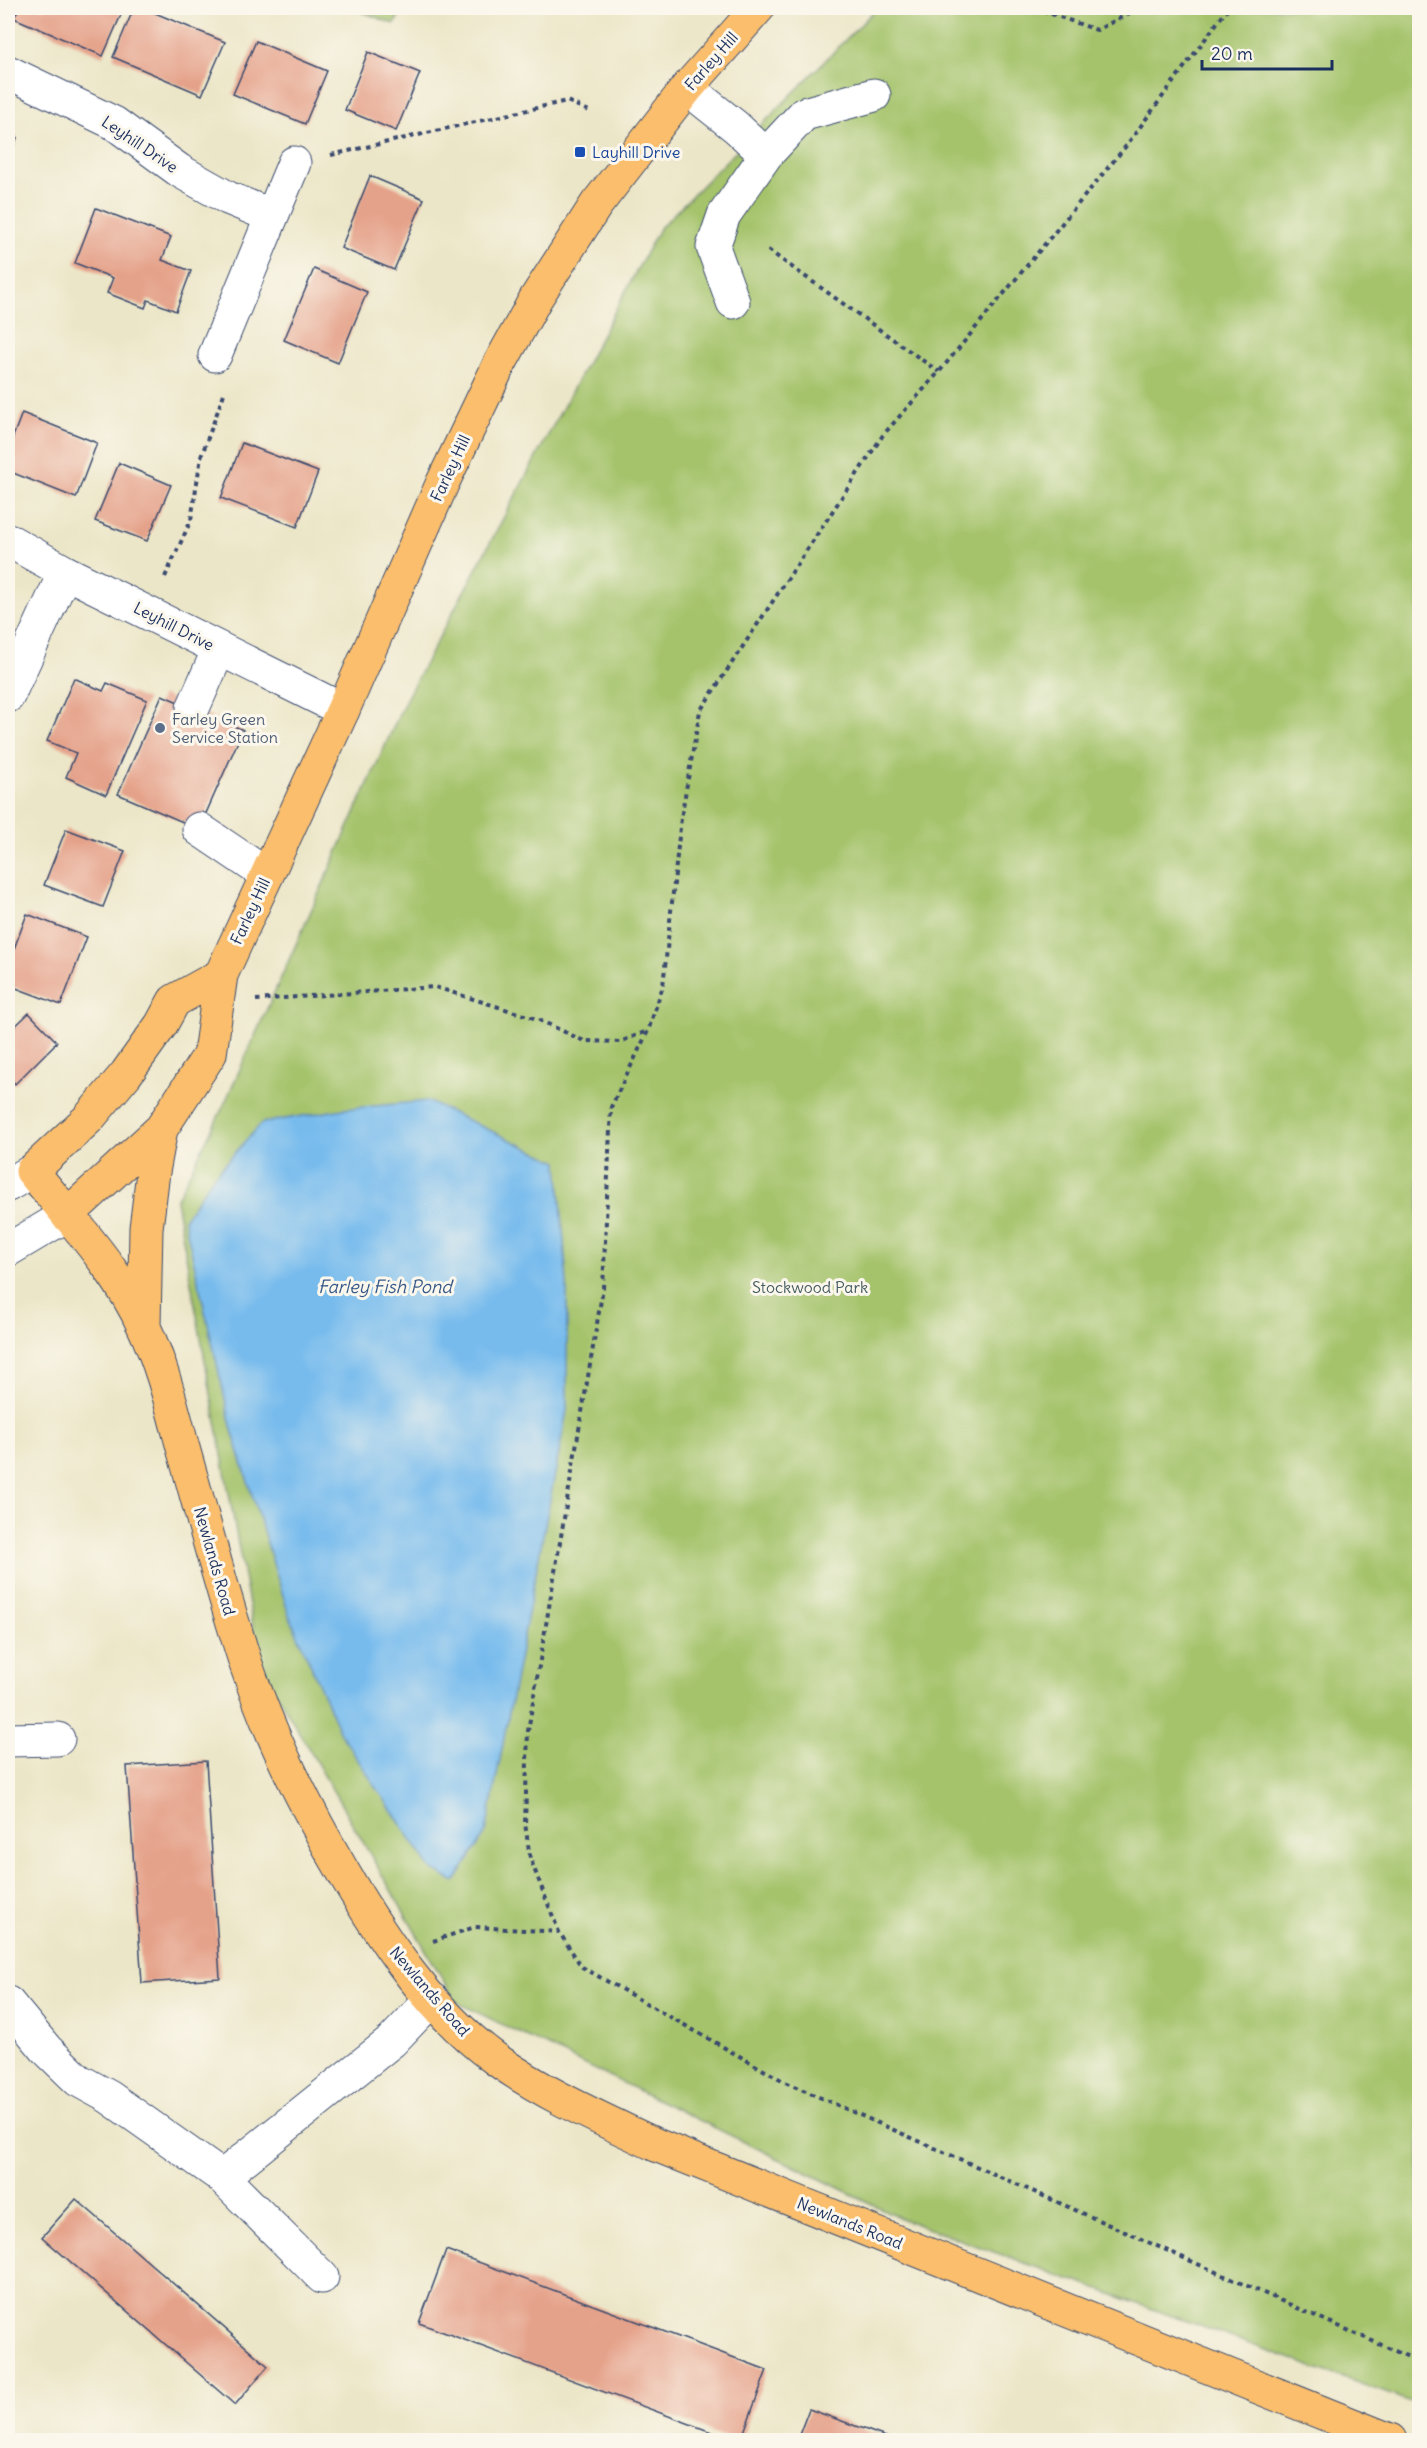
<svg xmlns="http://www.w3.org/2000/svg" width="1427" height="2448" viewBox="0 0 1427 2448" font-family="Delius,sans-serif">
<rect width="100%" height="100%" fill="#fbf7ec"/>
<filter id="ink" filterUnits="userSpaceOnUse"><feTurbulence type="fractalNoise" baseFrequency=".0167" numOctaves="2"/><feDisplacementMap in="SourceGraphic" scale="12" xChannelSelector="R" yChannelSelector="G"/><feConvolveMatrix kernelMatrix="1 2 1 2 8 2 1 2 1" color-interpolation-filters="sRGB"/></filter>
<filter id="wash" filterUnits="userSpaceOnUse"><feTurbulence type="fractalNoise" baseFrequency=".008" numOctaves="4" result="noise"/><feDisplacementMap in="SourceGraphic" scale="24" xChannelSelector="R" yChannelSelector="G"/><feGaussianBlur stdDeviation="1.35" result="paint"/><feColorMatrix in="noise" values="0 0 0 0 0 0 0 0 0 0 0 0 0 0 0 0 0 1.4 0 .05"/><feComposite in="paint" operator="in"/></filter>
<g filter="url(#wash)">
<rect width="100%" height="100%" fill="#ece6c8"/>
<!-- green -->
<path fill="#a4c36b" stroke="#607964" stroke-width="1.5" d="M352,8H404L394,24Z
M877,8H1419V2405L905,2220L456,2002L260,1665L176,1200L223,1107L406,699L659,229Z"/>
<!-- water -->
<path fill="#77bbed" stroke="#4975a6" stroke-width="1.5" d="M427,1101L558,1162L567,1283V1411L486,1832L455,1882L431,1869L340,1733L289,1615L232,1430L184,1219L214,1176L262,1123L343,1109Z"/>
<g id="blocks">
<!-- building -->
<path fill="#e5a28a" d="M19,8H124L103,56L14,18Z
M134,8H143L225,42L202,95L113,57Z
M256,41L327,71L305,124L233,94Z
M368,52L420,73L396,131L345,110Z
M8,134L17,138L8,162Z
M370,176L424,199L394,270L341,248Z
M96,208L171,237L162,260L191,271L176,311L148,300L145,308L107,293L113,278L75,263Z
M314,269L367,292L338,363L284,340Z
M22,413L97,443L76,498L8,471V450Z
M242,443L318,472L297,527L221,498Z
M119,463L171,485L147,541L95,521Z
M74,678L103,691L107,683L147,700L106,795L66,777L76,753L47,741Z
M162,695L243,730L199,829L118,794Z
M66,829L125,851L103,907L44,885Z
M27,914L87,937L61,1005L8,985V965Z
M29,1013L57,1042L15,1084L8,1076V1033Z
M206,1761L220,1978L142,1983L127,1766Z
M76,2199L268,2366L235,2405L42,2237Z
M446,2250L767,2370L741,2440H733L419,2323Z
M809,2409L894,2440H797Z"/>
</g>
</g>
<g filter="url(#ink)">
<use href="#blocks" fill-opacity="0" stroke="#3a4a6e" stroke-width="1.5"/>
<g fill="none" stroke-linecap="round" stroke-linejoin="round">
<defs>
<path id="minor" d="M8,72L114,123L180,171L228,198L272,216L215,355
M687,88L736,127L766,155L724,215L713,247L733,302
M766,155L804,114L874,95
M272,216L294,163
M8,540L65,572L343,710
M8,696L65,572
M193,708L219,649
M199,829L267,875
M8,1185L32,1171
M8,1250L67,1215
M8,1740L58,1739
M8,2003L46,2049L78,2080L109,2097L222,2177L322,2277
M222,2177L392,2041L432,1999"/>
<path id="major" d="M221,975L174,1001L161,1025L126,1074L88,1119L32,1171C71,1220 118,1269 144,1327C162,1365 172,1407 183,1448C201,1511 218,1576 238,1639C263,1723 301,1800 345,1875C385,1943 432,2013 497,2060C546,2095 602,2119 656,2145L1390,2440
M67,1215L161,1129L210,1054L221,975L343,710L443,482L499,365L536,298L596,205L687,88L758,8
M144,1326L146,1228L153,1172L161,1129"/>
</defs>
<!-- minor casing -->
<use href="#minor" stroke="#3a4a6e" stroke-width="35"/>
<!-- major casing -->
<use href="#major" stroke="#3a4a6e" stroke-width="35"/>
<!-- path -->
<path stroke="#3a4a6e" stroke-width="4" stroke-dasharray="4.5 4.5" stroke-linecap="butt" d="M1034,8L1097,30L1139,8
M1228,8L1126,146L939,372L883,435L700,711L681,818L663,986L648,1031L611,1107L603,1288L528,1731L525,1823L530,1858L559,1932L582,1967L785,2082L1420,2362
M331,155L567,101L589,111
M768,250L939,372
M165,577L191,520L201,457L225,391
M256,1000L435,987L537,1019L584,1041L620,1042L647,1031
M433,1941L475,1927L559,1932"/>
<!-- minor -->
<use href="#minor" stroke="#fff" stroke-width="33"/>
<!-- major -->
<use href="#major" stroke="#fabe6d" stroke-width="33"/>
</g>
</g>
<!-- markers -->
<rect fill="#1a4fb4" stroke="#fbf7ec" stroke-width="2" x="574" y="146" width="12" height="12" rx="3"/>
<circle fill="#5c6f8a" stroke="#fbf7ec" stroke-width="2" cx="160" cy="728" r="6"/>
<g text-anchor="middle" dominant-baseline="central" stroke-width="6" stroke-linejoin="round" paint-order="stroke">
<!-- street labels -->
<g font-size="16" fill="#1b2f5e" stroke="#fbf7ec">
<text transform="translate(711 61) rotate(-49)">Farley Hill</text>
<text transform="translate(140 144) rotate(34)">Leyhill Drive</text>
<text transform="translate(450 468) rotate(-65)">Farley Hill</text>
<text transform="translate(174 626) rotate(27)">Leyhill Drive</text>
<text transform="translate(250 911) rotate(-65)">Farley Hill</text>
<text transform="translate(215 1561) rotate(74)">Newlands Road</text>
<text transform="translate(430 1991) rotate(49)">Newlands Road</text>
<text transform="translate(850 2223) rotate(22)">Newlands Road</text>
</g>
<!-- transit labels -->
<g font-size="16" fill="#164399" stroke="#fbf7ec" text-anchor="start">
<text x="592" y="152">Layhill Drive</text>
</g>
<!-- service labels -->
<g font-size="16" fill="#4e5e75" stroke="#fbf7ec" text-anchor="start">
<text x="172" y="719">Farley Green<tspan x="172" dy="18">Service Station</tspan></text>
</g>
<!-- park labels -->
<g font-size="16" fill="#445b62" stroke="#fbf7ec">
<text x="810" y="1287">Stockwood Park</text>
</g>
<!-- water labels -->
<g font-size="18" font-style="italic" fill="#375989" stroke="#fbf7ec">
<text x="385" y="1286">Farley Fish Pond</text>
</g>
</g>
<!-- margin -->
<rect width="1427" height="2448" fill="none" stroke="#fbf7ec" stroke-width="30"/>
<!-- scale -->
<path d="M1202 60v9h130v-9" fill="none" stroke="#1b2f5e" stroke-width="3"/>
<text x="1211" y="60" font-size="18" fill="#1b2f5e" stroke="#fbf7ec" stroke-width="4.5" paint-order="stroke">20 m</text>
</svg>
